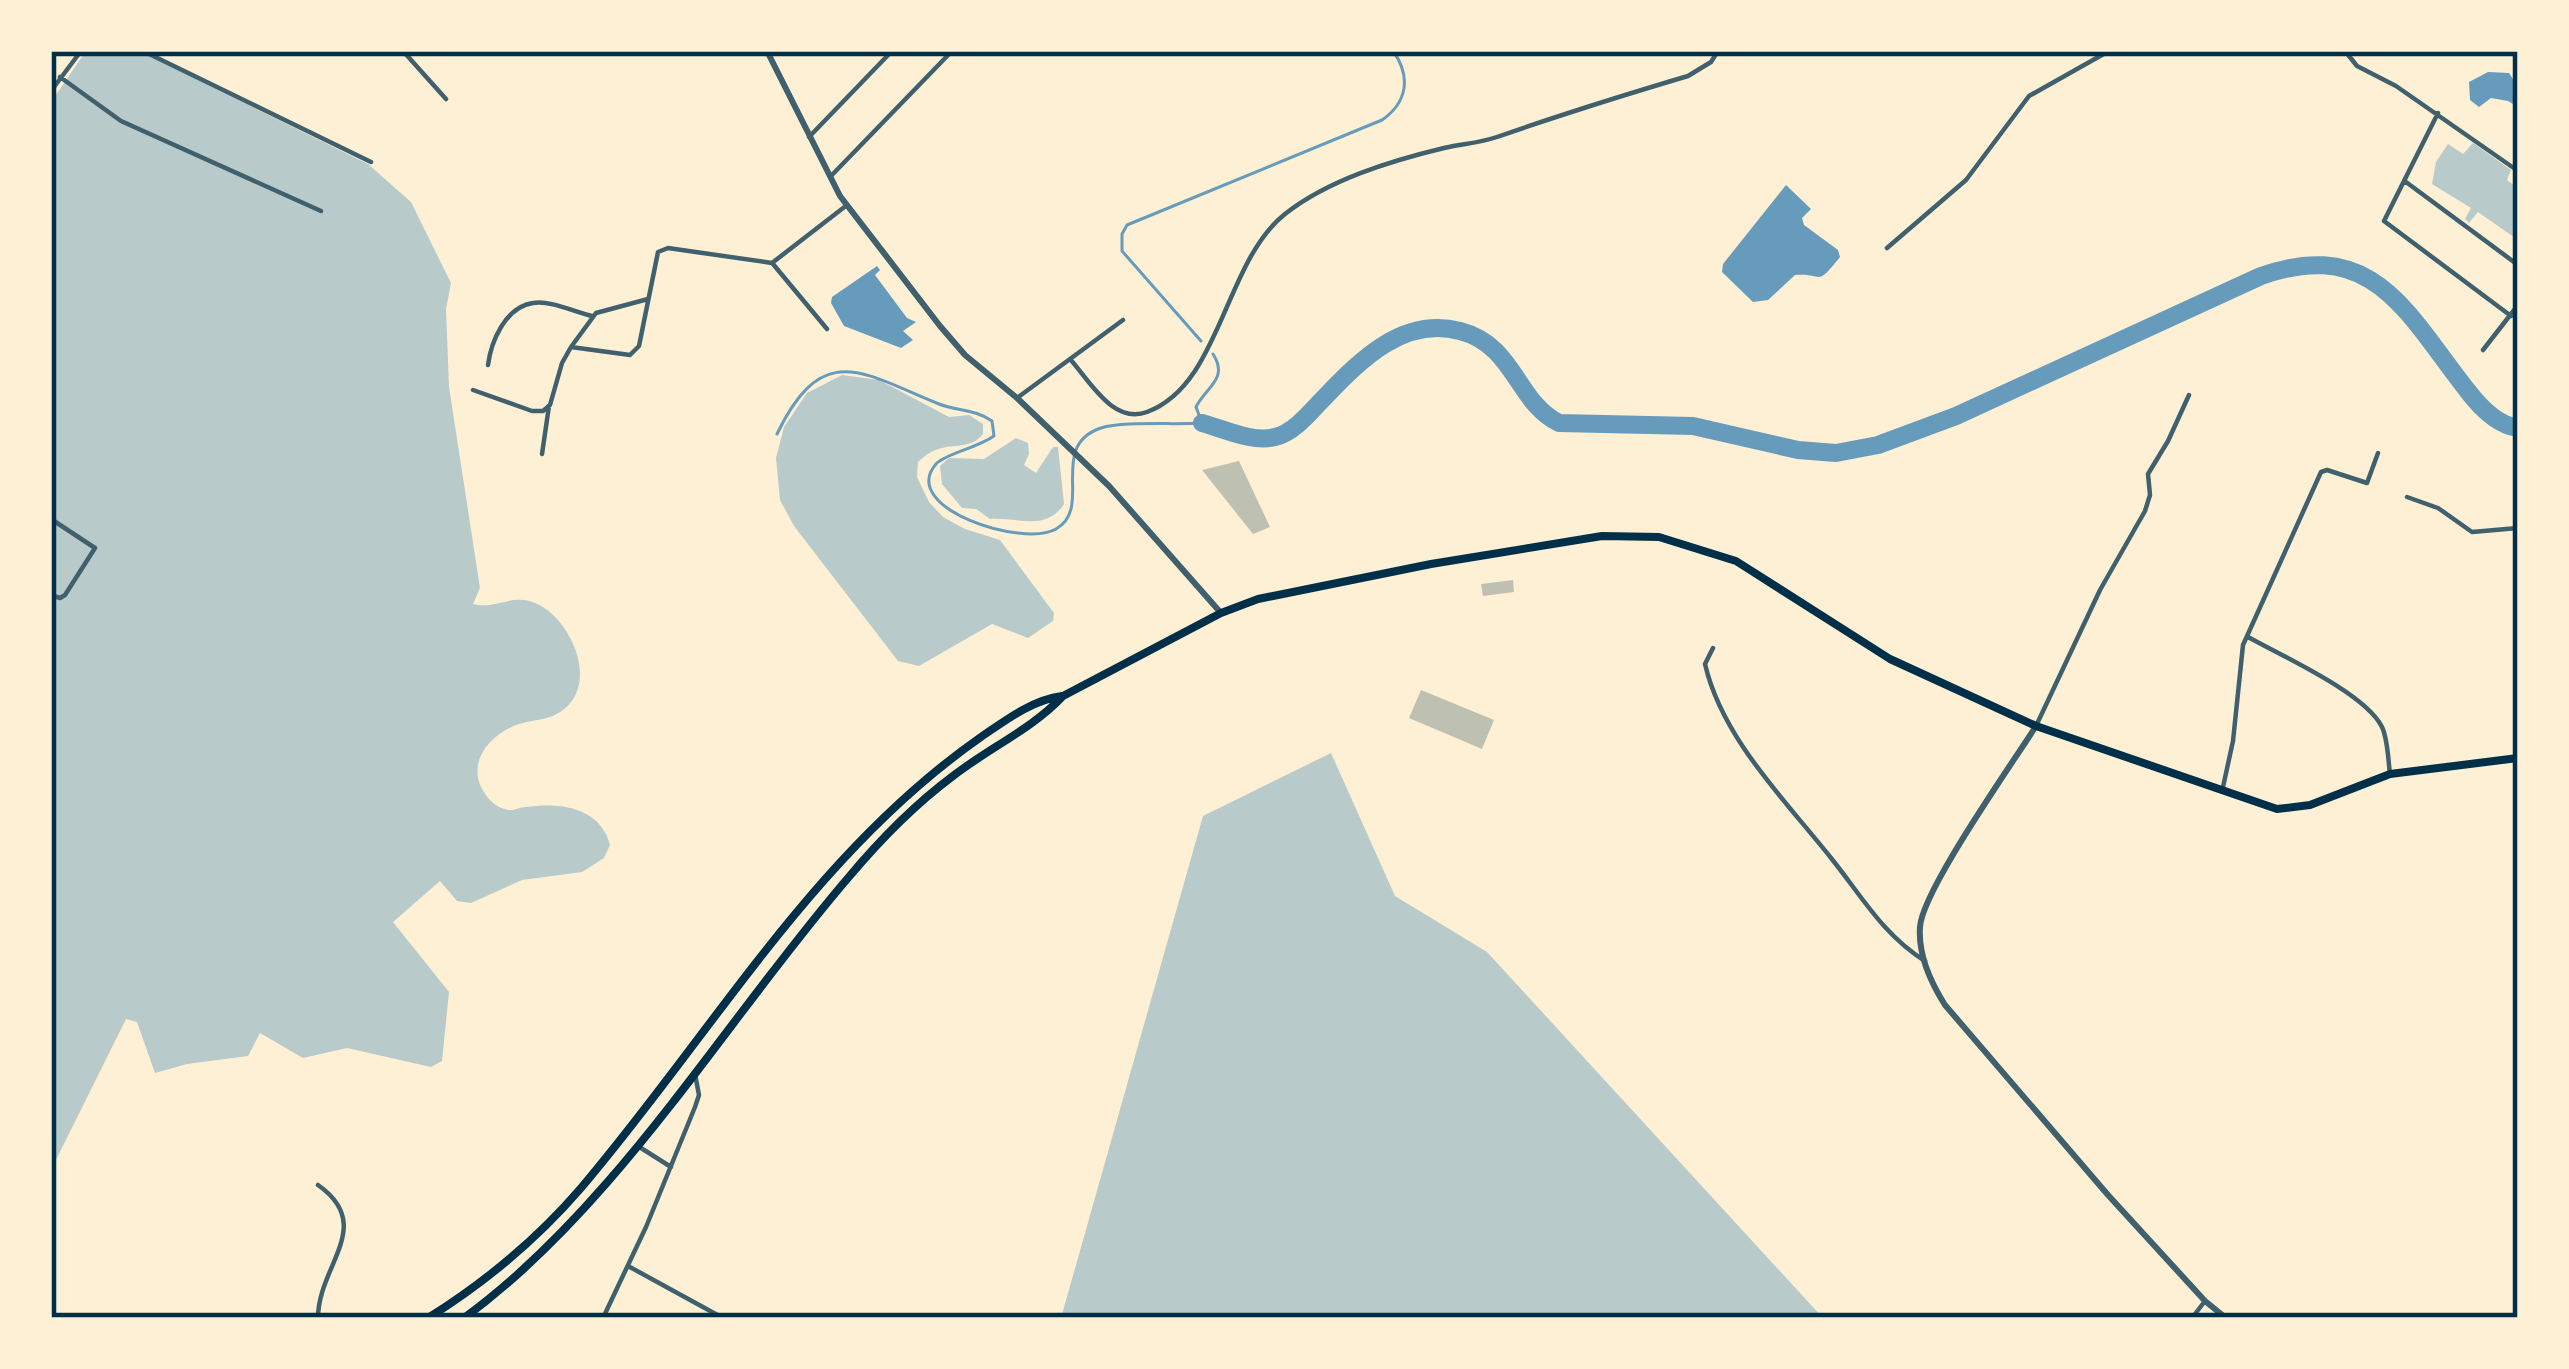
<svg xmlns="http://www.w3.org/2000/svg" width="2569" height="1369" viewBox="0 0 2569 1369" font-family="'Source Sans 3',sans-serif">
<rect width="100%" height="100%" fill="#fdf0d5"/>
<!-- green -->
<path fill="#b9caca" d="M86,51H139L368,164L411,202L451,283L446,309L449,387L480,588L473,604C495,610 512,593 535,603C570,617 600,682 563,710C548,721 535,719 519,724C492,733 468,759 481,787C486,797 495,808 508,810C514,811 520,807 526,807C559,802 601,807 610,845L604,858L582,872L522,880L471,903L457,901L440,881L393,922L449,992L442,1061L431,1067L347,1048L303,1058L260,1033L248,1056L187,1064L155,1073L137,1022L126,1019L51,1170V102Z
M2473,143L2511,170L2507,180L2518,188V240L2478,212L2469,223L2465,219L2471,208L2432,184L2436,162L2448,144L2463,154Z
M842,375L879,380L949,417L969,415L983,424V434C966,455 944,436 918,462L917,477L929,502L943,517L965,529L1000,540L1054,613L1053,621L1028,638L992,624L919,666L898,661L794,526L780,500L776,458L784,427L807,393Z
M1016,438L1028,443L1029,454L1024,465L1036,473L1053,447H1058L1064,504C1046,532 1018,517 990,519L976,509L962,508L942,484L940,466L949,458L984,459Z
M1331,753L1395,896L1487,952L1823,1318H1061L1203,816Z"/>
<!-- water -->
<path fill="#669bbc" d="M2488,72L2509,73L2518,87V107L2508,101L2491,98L2479,107L2470,100L2469,82Z
M1786,185L1811,209L1802,218L1804,225L1838,250L1840,257C1815,288 1825,273 1795,275L1768,300L1753,302L1722,272L1723,264Z
M877,266L880,270L875,275L907,318L916,322L903,331L913,340L901,348L844,326L831,303L832,297Z"/>
<g fill="none" stroke-linecap="round" stroke-linejoin="round">
<!-- stream -->
<path stroke="#669bbc" stroke-width="3" d="M1201,341L1122,251V234L1127,225L1382,120C1408,102 1411,76 1393,51
M777,434C823,339 862,373 939,404C957,411 975,409 992,421L994,436C977,448 945,454 936,464C898,508 1023,548 1056,529C1094,508 1047,446 1101,428C1122,421 1177,425 1202,423L1196,407C1206,387 1229,379 1213,354"/>
<!-- river -->
<path stroke="#669bbc" stroke-width="18" d="M1202,423C1224,429 1253,443 1275,437C1292,433 1307,416 1319,403C1356,365 1400,315 1460,331C1515,345 1516,402 1559,423L1693,426L1798,450L1836,453L1878,445L1956,416L2261,276C2374,236 2407,314 2467,390C2479,406 2497,425 2518,428"/>
</g>
<!-- building -->
<path fill="#bec0b2" d="M1239,461L1270,527L1253,534L1202,470Z
M1513,580L1514,592L1483,596L1481,584Z
M1421,690L1494,720L1482,749L1409,718Z"/>
<g fill="none" stroke-linecap="round" stroke-linejoin="round">
<!-- minor -->
<path stroke="#3f606c" stroke-width="4.5" d="M143,51L371,162
M403,51L446,99
M2345,51L2357,66L2396,86L2518,171
M60,77L121,121L321,211
M51,91L81,51
M2438,113L2384,221L2511,316
M809,137L892,51
M831,176L952,51
M2406,182L2518,265
M1887,248L1966,180L2029,96L2109,51
M773,264L827,329
M571,347L596,313L648,299
M2483,350L2518,305
M1070,359C1089,380 1113,425 1147,412C1221,385 1224,262 1285,214C1328,180 1390,161 1444,148C1461,144 1480,143 1497,137C1560,115 1624,95 1688,76L1711,62L1718,51
M488,365C491,342 505,307 533,303C550,300 575,312 592,316
M473,390L532,411H543L550,405L562,363L571,347L630,355L639,346L658,252L668,248L772,263L847,205
M1017,398L1123,320
M542,454L549,406
M2407,497L2438,508L2472,532L2518,528
M51,519L95,548L65,595L60,598L51,595
M2248,637C2282,656 2365,693 2382,727C2388,740 2388,759 2390,774
M1713,648L1705,664C1722,738 1785,800 1831,858C1861,895 1883,935 1925,961
M2036,726L2100,590L2145,511L2150,495L2148,474L2168,441L2189,395
M2223,787L2233,741L2243,645L2321,472L2327,470L2367,483L2378,453
M641,1148L671,1167
M318,1185C376,1226 318,1265 318,1318
M628,1266L723,1318
M603,1318L646,1227L695,1107L699,1095L695,1074
M2192,1318L2205,1301"/>
<!-- tertiary -->
<path stroke="#3f606c" stroke-width="6" d="M767,51L840,196L940,326L965,355L1017,398L1109,486L1221,613
M2036,726C2012,764 1922,891 1920,927C1918,955 1931,983 1945,1005L2108,1195L2205,1301L2226,1318"/>
<!-- primary -->
<path stroke="#003049" stroke-width="8" d="M428,1318C484,1283 538,1238 581,1188C712,1034 813,854 981,737C1006,720 1032,700 1062,696
M464,1318C616,1207 725,1021 848,878C879,841 914,805 953,776C989,748 1032,729 1063,696L1221,613L1258,599L1431,564L1602,536L1659,537L1736,561L1890,659L2036,726L2277,809L2310,805L2390,774L2518,758"/>
</g>
<!-- border -->
<rect width="2569" height="1369" fill="none" stroke="#fdf0d5" stroke-width="108"/>
<rect x="54" y="54" width="2461" height="1261" fill="none" stroke="#003049" stroke-width="4.5"/>
</svg>
